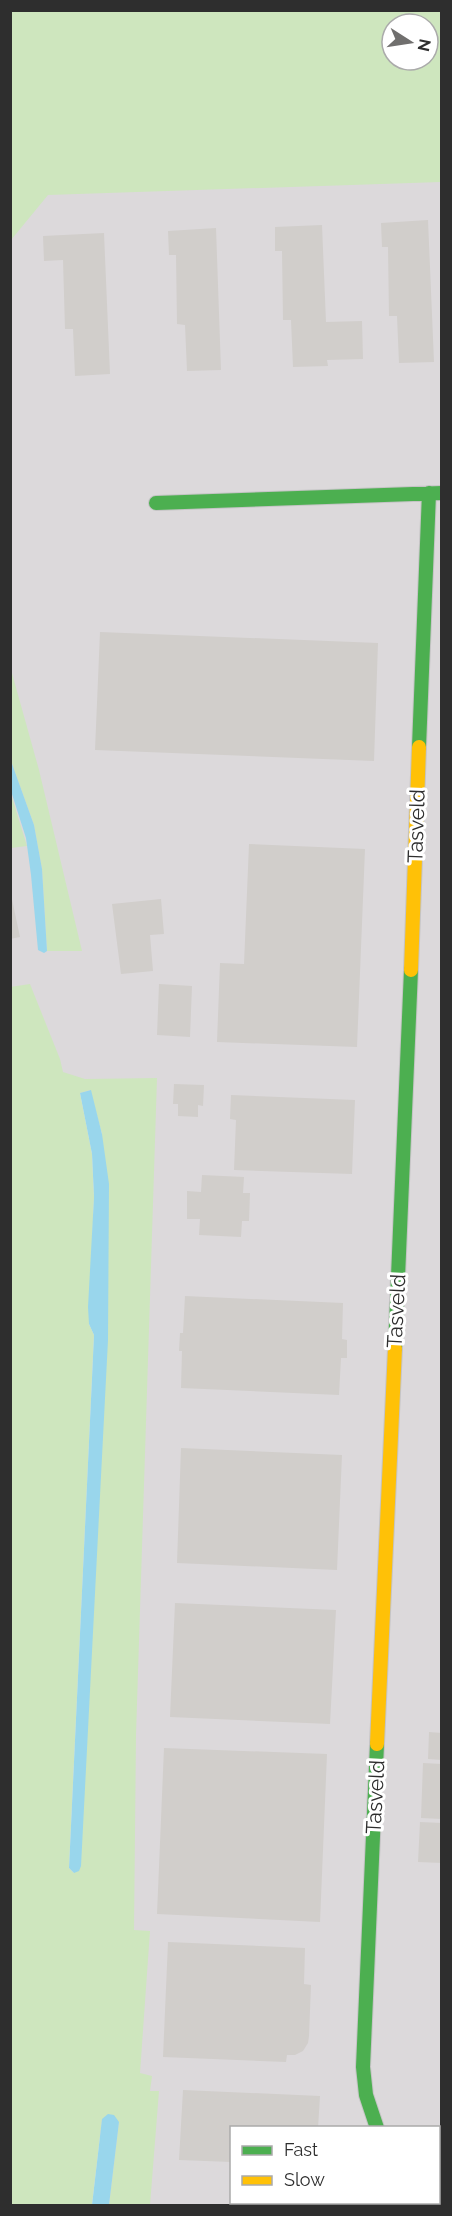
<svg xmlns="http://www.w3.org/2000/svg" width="452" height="2216" viewBox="0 0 452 2216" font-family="Raleway,sans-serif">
<rect width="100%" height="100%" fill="#ece8e4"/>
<!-- industrial -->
<path fill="#dcd9db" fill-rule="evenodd" d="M441,75V2205H98L127,1137L11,1030L10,125ZM231,2128H438V2202H231Z"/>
<!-- green -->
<path fill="#cee6be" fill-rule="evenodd" d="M11,10L441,11V182L48,195L11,240ZM392,24H428V60H392Z
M10,666L39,770L82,951H47L42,869L34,825L11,761Z
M10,791L27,846L11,848H10Z
M30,984L60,1059L63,1072L85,1079L157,1078L136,1735L134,1930L150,1931L140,2073L152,2076L150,2091H159L150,2205H109L119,2122L102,2119L92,2205H11L10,987ZM90,1090L102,1134L74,1873L69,1868L94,1335L89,1324L94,1197L92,1154L80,1093Z"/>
<!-- water -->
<path fill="#99d6ec" d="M11,761L34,825L42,869L47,951L44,953L38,950L31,875L26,838L11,791Z
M91,1090L102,1134L109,1184L108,1340L81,1866L79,1871L74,1873L69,1868L94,1335L89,1324L88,1307L94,1197L92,1154L80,1093Z
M108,2114L114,2115L119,2122L109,2205H92L102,2119Z"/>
<!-- building -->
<path fill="#d1cecb" d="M428,220L434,362L399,363L397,316H389L388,247H382L381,223Z
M322,225L326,322L362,321L363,359L327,360L328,366L293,367L291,320H283L282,251H275V227Z
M216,228L221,370L187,371L185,325L177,324L176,255H169L168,231Z
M104,233L110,374L75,376L73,329H65L63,260L44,261L43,236Z
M100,632L378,643L374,761L95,750Z
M249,844L365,849L357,1047L217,1042L220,963L244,964Z
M10,890L20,937L10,939Z
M161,899L164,934L150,935L153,971L121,974L112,904Z
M159,984L192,986L190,1037L157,1035Z
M174,1084L204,1085L203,1106L198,1105V1117L178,1116V1104H173Z
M231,1095L355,1100L352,1174L234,1170L236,1120L230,1119Z
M202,1175L244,1177L243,1193H250L249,1221H242L241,1237L199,1235L200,1219H187V1191L201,1192Z
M185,1296L343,1303L342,1339L347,1340V1358H341L339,1395L181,1388L182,1351H179L180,1333H183Z
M181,1448L342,1455L337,1570L177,1563Z
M175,1603L336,1610L330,1724L170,1717Z
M429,1732L442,1733V1760L428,1759Z
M164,1748L327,1754L320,1922L157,1914Z
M423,1763L442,1764V1819L421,1818Z
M420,1822L442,1823V1863L418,1862Z
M168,1942L305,1948L304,1984L311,1985L309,2036L308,2043L303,2051L295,2055H287L286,2062L163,2057Z
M183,2090L320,2096L318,2128H231V2162L179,2160Z"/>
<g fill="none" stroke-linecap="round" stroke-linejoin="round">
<defs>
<path id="street" d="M438,2199L442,2201"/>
<path id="fast" d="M156,503L442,493
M419,747L429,493
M395,1348L411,970
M377,2128L366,2095L363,2067L377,1744"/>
<path id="slow" d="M411,970L419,747
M377,1744L395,1348"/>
</defs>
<!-- street casing -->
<use href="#street" stroke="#c5c4c5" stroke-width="36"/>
<!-- fast casing -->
<use href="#fast" stroke="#c5c4c5" stroke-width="16"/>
<!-- slow casing -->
<use href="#slow" stroke="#c5c4c5" stroke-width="16"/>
<!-- street -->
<use href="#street" stroke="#fcfcfb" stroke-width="33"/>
<!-- fast -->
<use href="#fast" stroke="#4caf50" stroke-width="14"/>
<!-- slow -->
<use href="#slow" stroke="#ffc107" stroke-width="14"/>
</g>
<g text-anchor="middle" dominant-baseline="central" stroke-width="6" stroke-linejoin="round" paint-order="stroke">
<!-- street labels -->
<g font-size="21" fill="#2e2e2e" stroke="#fff">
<text transform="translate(416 826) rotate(-88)">Tasveld</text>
<text transform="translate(396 1311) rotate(-87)">Tasveld</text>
<text transform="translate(375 1797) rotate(-87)">Tasveld</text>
</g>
</g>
<!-- border -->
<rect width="452" height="2216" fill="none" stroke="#2e2e2e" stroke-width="24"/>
<!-- legend -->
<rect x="230" y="2126" width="210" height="78" fill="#ffffff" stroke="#ababab" stroke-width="1.5"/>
<rect x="242" y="2146" width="30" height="9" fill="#4caf50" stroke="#ababab" stroke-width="1.5"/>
<text x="284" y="2156" font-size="18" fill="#2e2e2e">Fast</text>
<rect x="242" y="2176" width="30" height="9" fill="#ffc107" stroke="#ababab" stroke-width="1.5"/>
<text x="284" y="2186" font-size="18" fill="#2e2e2e">Slow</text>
<!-- north arrow -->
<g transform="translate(410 42) rotate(102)"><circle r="28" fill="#ffffff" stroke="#ababab" stroke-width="1.5"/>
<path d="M0-4.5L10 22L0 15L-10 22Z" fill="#706f6e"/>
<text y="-9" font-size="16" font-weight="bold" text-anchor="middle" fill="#2e2e2e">N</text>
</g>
</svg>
